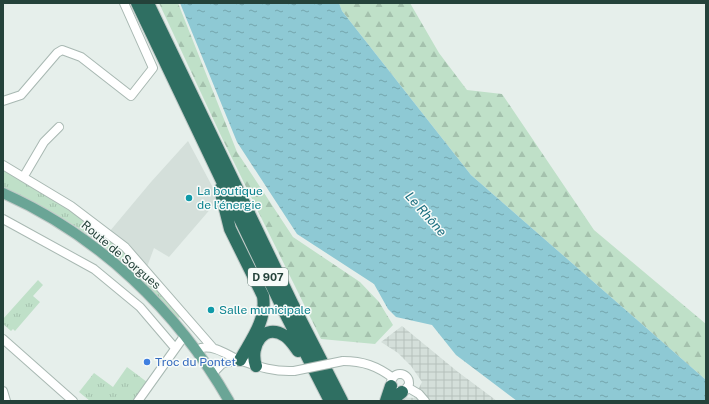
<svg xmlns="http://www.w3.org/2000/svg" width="709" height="404" viewBox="0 0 709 404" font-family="'Public Sans',sans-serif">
<defs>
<pattern id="industrial-grid" width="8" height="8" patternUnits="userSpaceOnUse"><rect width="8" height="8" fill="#d4dfda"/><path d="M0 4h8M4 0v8" fill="none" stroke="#b6c1bc"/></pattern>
<pattern id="grass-tufts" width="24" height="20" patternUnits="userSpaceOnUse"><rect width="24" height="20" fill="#bfe0c8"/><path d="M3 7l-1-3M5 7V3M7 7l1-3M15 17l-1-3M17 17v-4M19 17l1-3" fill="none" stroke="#a4c1ad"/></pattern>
<pattern id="forest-firs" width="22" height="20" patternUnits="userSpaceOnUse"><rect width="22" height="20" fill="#bfe0c8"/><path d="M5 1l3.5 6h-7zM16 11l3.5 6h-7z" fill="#a4c1ad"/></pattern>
<pattern id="water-ripples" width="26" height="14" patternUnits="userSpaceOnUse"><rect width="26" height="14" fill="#8ec9d4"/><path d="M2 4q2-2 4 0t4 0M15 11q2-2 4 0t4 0" fill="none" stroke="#74a5ad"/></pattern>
</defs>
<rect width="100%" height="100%" fill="#e6efeb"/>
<!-- built -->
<path fill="#d4dfda" d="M188,141L219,199L169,257L154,248L147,267L110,231L151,182Z"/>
<!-- industrial -->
<path fill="url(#industrial-grid)" d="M402,326L458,372L497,401H398L402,397L414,398L422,382L411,366L398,353L381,342Z"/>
<!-- grass -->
<path fill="url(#grass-tufts)" d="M3,168L15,173L98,229L128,255L180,316L179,318C155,301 138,275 115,255C82,227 43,206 3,187Z
M38,280L43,285L33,296L40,302L15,331L13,329L11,331L3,324V319Z
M127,367L147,382L133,401H90L79,392L94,373L113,387Z"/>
<!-- forest -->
<path fill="url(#forest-firs)" d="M159,3H178L237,152L293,237L360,282L379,302L393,325L375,344L321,339L223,140Z
M339,3H410L439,53L467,90L502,94L594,230L706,324V380L471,175L342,11Z"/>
<!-- water -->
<path fill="url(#water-ripples)" d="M180,3H339L342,11L471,175L706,380V401H517L456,355L432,325L396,317L388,309L374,284L297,234L237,142Z"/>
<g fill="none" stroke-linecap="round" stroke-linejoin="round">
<defs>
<path id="minor" d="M3,101L21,95L57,53L62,50L81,57L131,96L153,68L124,3
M3,165L71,206L125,247L213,348
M24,176L44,142L59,127
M3,219L94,269L140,307L175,348
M3,339L73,401
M198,351L201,348C216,345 228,356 242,361C259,367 275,372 294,371
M343,361C363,361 377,366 393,378
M213,373L223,363L239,361
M391 383a9 9 0 1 1 18 0a9 9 0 1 1-18 0Z
M407,387L419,394L425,401
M3,391L6,401
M138,401L185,335"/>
<path id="major" d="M3,193C99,236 177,310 229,401"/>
<path id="highway" d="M137,3L283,309L330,401
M148,3L293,305L342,401
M220,189L230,229L263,296C267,320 251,340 240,360
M256,366C249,346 264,322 285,336C291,340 294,346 298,351
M386,401L391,386
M391,401L402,392"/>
</defs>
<!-- minor casing -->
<use href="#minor" stroke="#a8b8b2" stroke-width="10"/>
<!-- major casing -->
<use href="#major" stroke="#c2cac8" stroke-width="12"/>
<!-- highway casing -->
<use href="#highway" stroke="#c2cac8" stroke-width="14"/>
<!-- minor -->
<use href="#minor" stroke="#fff" stroke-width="8"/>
<!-- major -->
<use href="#major" stroke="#6aa596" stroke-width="10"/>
<!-- highway -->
<use href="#highway" stroke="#2f6f62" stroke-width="12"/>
<defs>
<path id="minor-bridge" d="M294,371L343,361"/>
</defs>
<!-- minor-bridge casing -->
<use href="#minor-bridge" stroke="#a8b8b2" stroke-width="10" stroke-linecap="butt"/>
<!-- minor-bridge -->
<use href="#minor-bridge" stroke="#fff" stroke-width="8"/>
</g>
<!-- markers -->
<g fill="#0f9aa8" stroke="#f7fbf9" stroke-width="1.5">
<circle cx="189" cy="198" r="4"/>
<circle cx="211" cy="310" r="4"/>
</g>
<circle fill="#3f7fe0" stroke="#f7fbf9" stroke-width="1.5" cx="147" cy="362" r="4"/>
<g text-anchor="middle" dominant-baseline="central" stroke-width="3" stroke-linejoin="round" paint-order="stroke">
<!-- shield labels -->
<rect fill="#f7fbf9" stroke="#637a73" stroke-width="1" x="248" y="268" width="40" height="18" rx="3"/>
<g font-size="11" font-weight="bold" fill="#24423a">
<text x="268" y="277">D 907</text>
</g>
<!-- culture labels -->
<g font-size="12" fill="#0d838f" stroke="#f7fbf9" text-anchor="start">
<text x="197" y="191">La boutique<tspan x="197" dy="14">de l’énergie</tspan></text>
<text x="219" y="310">Salle municipale</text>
</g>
<!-- street labels -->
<g font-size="12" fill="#24423a" stroke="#f7fbf9">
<text transform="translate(121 255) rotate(40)">Route de Sorgues</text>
</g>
<!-- shop labels -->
<g font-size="12" fill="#366cbe" stroke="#f7fbf9" text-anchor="start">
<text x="155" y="362">Troc du Pontet</text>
</g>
<!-- water labels -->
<g font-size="13" font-style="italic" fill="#1c6f80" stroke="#f7fbf9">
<text transform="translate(426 214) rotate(48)">Le Rhône</text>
</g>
</g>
<!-- border -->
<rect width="709" height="404" fill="none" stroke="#24423a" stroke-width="8"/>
</svg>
